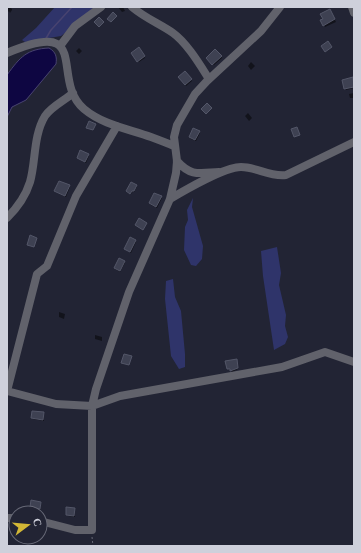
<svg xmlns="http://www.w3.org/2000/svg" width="361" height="553" viewBox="0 0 361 553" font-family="'Times New Roman',serif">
<rect width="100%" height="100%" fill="#222434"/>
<!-- green -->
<path fill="#2f346a" d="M55,7H94L70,29L61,36L25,42L22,40L36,28Z
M193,198L192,207L203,246L202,259L196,266L191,265L184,250L185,227L188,220L187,210Z
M277,247L281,273L279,285L286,315L285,326L288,337L285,344L274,350L263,276L261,251Z
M173,279L175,297L181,311L185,354V367L179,369L171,356L165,299L166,281Z"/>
<!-- water -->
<path fill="#0e0642" stroke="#484370" d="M49,48C56,52 57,57 56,64L26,100L12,107L7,117V75C20,57 27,49 49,48Z"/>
<!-- shadow -->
<path fill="#0007" d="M7,7H10L12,9V10L10,13L9,11L7,13Z
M118,7H123L125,11L122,12Z
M330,10L336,22L325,27L321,20L324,19Z
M79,48L82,51L79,54L76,51Z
M139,48L145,58L139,62L132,53Z
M221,56L222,58L214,65L208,59Z
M251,62L255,66L251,70L248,66Z
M185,73L192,81L186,86L179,77Z
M353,78L354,88L346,90L343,80Z
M354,93V98H350L349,94Z
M248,113L252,118L249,121L245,116Z
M199,132L200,133L196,141L191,139L190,137Z
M88,155L89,156L86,163L78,158Z
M136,185L137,187L134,192L133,191L131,194L128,193L127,191Z
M69,186L70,187L66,197L55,191Z
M161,197L162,198L157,208L151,205L150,203Z
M131,239L136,242L131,253L126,249Z
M124,262L125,263L120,272L115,269V268Z
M59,312L65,314L64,319L59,317Z
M95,335L102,337V341L95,339Z
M237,361L238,369L232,372L231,370H229L227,362Z
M44,413V421L33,419L32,418Z
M41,503L40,510L32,508L31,507Z
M74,509L75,517L68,516L67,515Z"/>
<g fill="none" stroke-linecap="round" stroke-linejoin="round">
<!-- stream -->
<path stroke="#484370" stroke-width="1.5" d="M45,40L51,30L72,7"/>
</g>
<!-- building -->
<path fill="#3e4152" stroke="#535668" d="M330,9L335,19L323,26L320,20L323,19L320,14Z
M113,12L117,16L111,22L107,19Z
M99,17L104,22L99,27L94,22Z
M328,41L332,47L325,52L321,46Z
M139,47L145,56L137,62L131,53Z
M215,49L222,56L212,65L206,58Z
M185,71L192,79L185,85L178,77Z
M353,77L354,87L344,89L342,80Z
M207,103L212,108L206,114L201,109Z
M89,121L96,124L93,130L86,128Z
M297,127L300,135L294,137L291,129Z
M193,128L200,131L195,140L189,137Z
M80,150L89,154L85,162L77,158Z
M59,181L70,185L65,196L54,191Z
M131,182L137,185L134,191H132L130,194L126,191Z
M154,193L162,196L156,207L149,203Z
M139,218L147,223L143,230L135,225Z
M30,235L37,238L34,247L27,245Z
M130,237L136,240L130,252L124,249Z
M119,258L125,261L120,271L114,268Z
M124,354L132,356L129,365L121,363Z
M237,359L238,368L230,371V369H227L225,361Z
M32,411L44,412L43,420L31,418Z
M31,500L41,502L40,509L30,507Z
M66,507L75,508L74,516L66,515Z"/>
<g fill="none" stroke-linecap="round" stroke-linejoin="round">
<!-- path -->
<path stroke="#676977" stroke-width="1" stroke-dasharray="2 2" stroke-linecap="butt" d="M92,537L93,546"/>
<!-- minor -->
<path stroke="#61626b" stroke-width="8" d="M132,7C145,18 160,24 173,33C187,43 200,65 209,79
M352,7L354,13
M60,46L75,26L101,7
M7,53C94,16 49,79 84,109C103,125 129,129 151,137C159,140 167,143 174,146
M177,161C191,177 200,173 219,172
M170,199C185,190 225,167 241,167C257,167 269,177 286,175L354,142
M7,218C17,208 26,195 30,182C36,161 33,136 45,116C52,106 64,101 73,93
M7,391L56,404L92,406L120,396L282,367L325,352L354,362
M7,391L37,274L47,266L76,196L117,126
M7,518H16
M40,521L75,530H92V406L96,389L129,292L170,199L176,173L177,161L174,137L177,125L195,94L207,81L261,31L280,7"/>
</g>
<!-- border -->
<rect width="361" height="553" fill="none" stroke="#ced0db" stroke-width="16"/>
<!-- north arrow -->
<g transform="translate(28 525) rotate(74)"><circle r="19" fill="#222434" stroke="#676977"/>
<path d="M0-3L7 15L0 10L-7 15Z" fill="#d2b736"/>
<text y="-6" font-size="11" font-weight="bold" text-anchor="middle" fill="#ced0db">С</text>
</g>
</svg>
